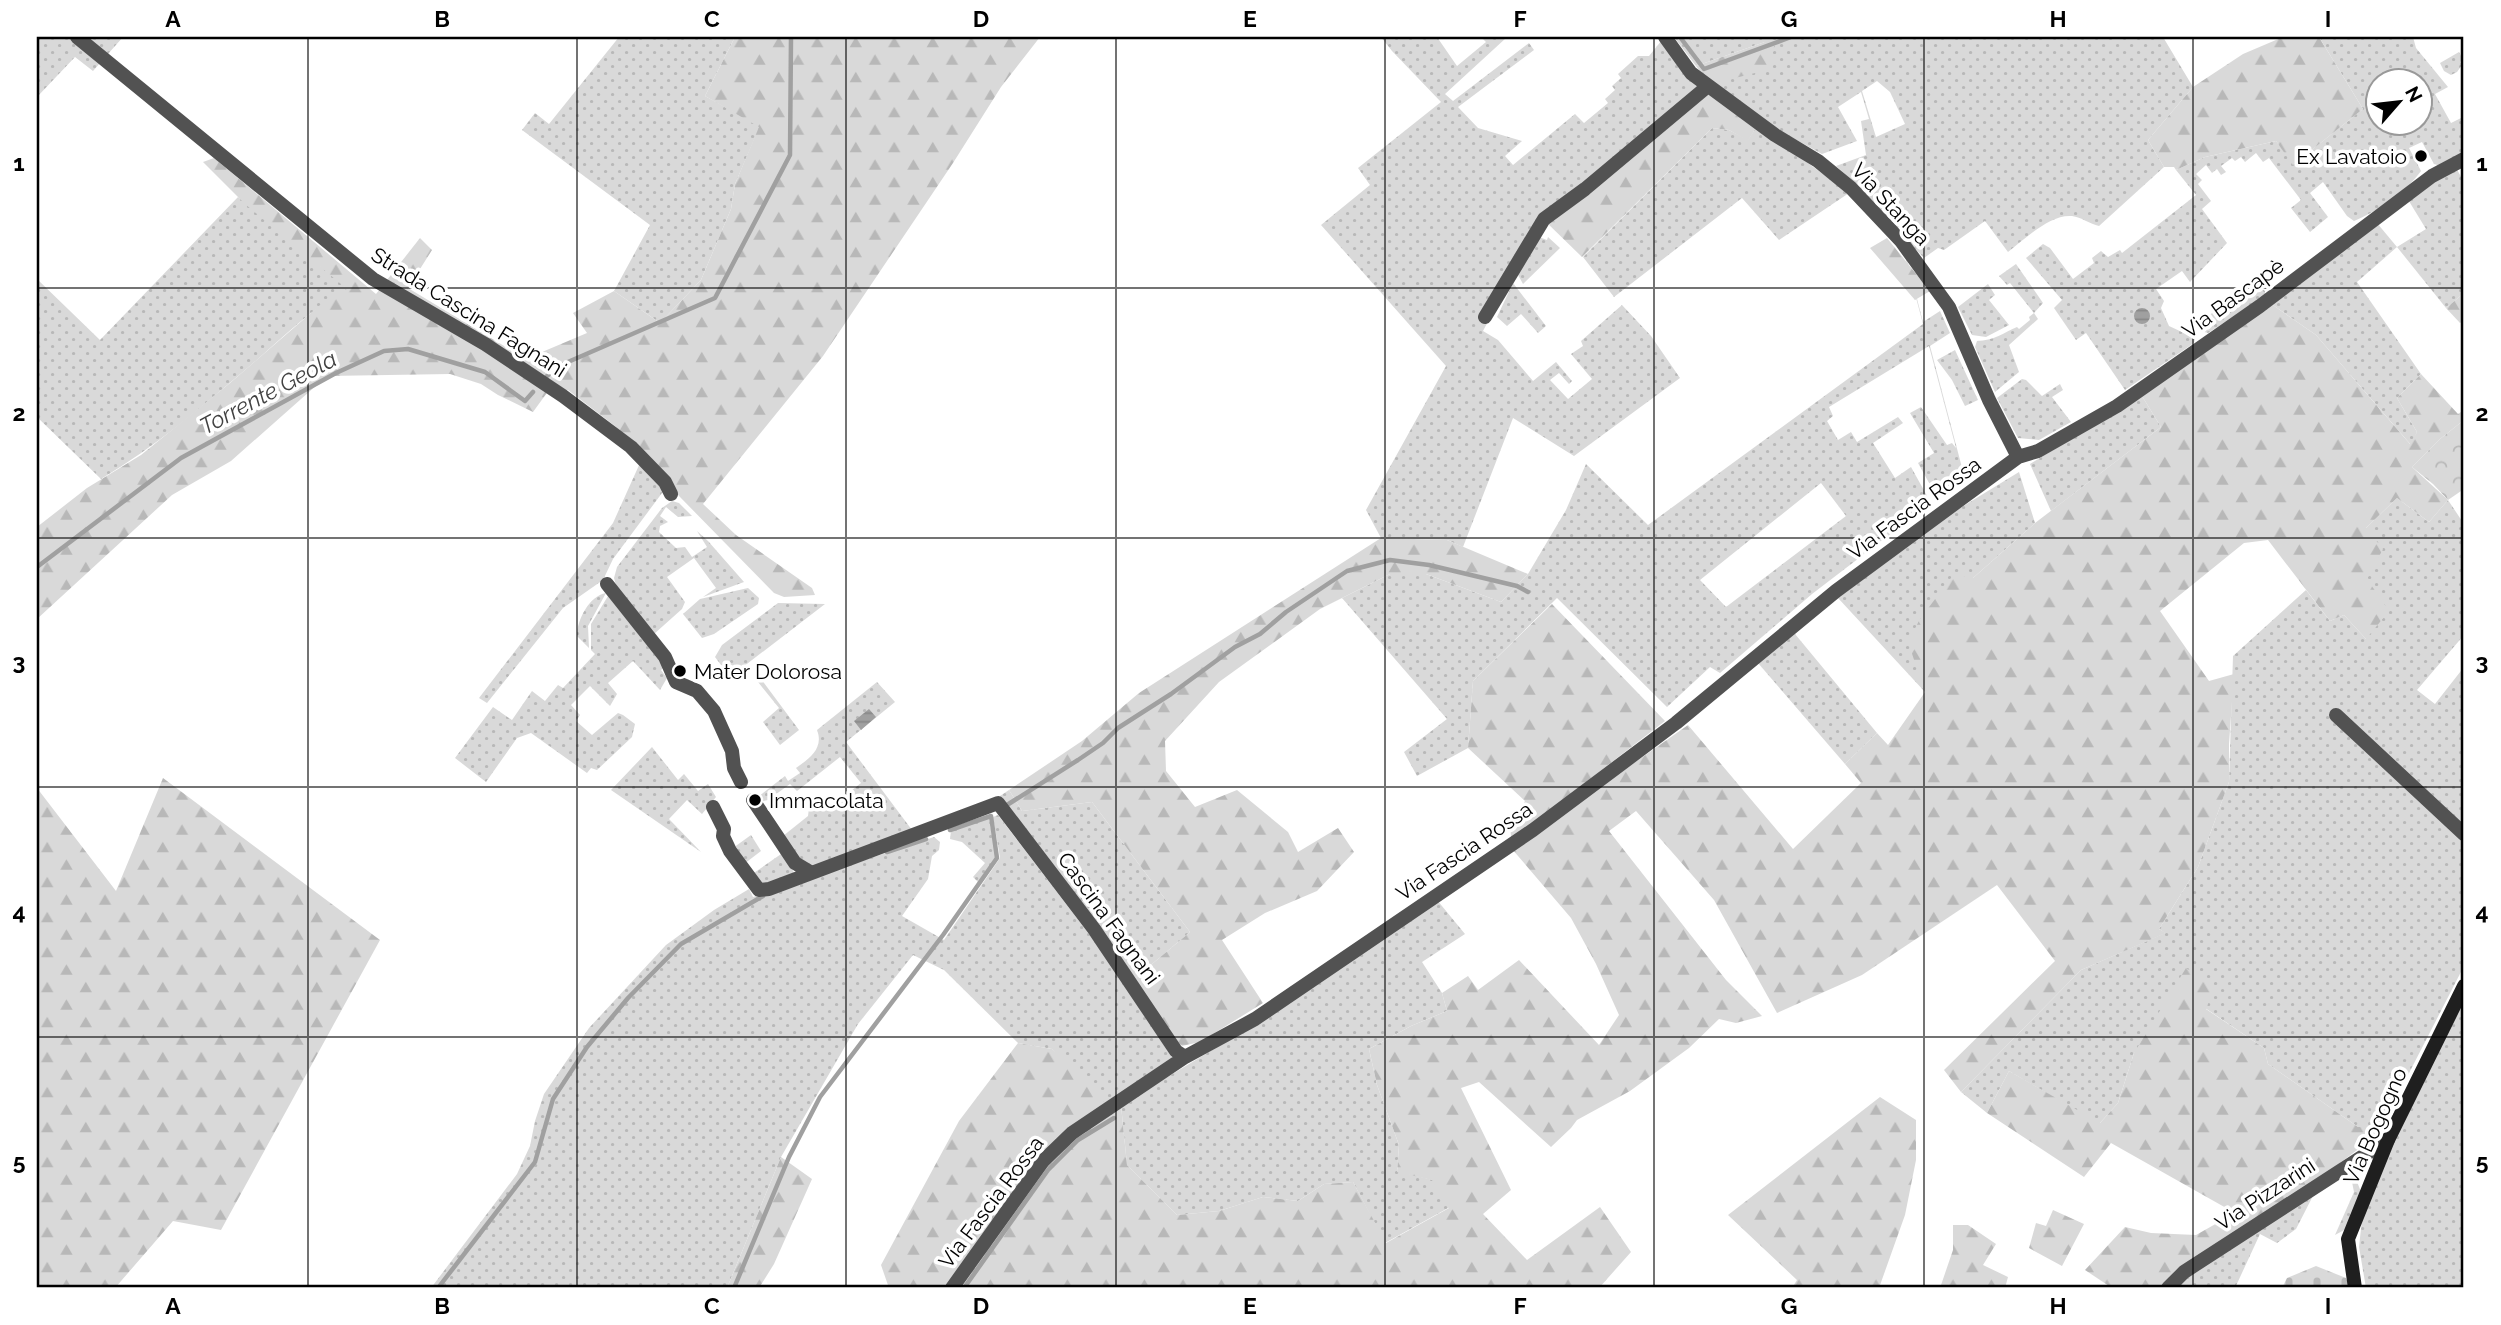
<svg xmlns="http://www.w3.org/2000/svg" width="2501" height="1325" viewBox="0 0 2501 1325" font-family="Raleway,sans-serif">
<defs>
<pattern id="grass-dots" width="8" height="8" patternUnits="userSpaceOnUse" patternTransform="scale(1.75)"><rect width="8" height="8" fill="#d9d9d9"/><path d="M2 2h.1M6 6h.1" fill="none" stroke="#b8b8b8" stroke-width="1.8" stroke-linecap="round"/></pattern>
<pattern id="forest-firs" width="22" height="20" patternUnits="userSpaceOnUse" patternTransform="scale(1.75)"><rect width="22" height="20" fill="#d9d9d9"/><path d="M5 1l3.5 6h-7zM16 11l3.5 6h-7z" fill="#b8b8b8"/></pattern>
<pattern id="cemetery-stones" width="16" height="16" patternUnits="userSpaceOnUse" patternTransform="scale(1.75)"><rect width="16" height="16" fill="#d9d9d9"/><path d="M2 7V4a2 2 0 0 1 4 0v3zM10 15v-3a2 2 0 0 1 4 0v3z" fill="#b8b8b8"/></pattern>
<pattern id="park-crowns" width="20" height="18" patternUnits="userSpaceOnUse" patternTransform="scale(1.75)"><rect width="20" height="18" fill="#d9d9d9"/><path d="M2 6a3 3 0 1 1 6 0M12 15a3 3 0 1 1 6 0" fill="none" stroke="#b8b8b8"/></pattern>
<pattern id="water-rules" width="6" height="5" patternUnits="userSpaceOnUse" patternTransform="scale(1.75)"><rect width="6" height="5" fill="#a0a0a0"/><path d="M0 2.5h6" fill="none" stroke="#888"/></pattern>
</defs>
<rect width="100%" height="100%" fill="#fff"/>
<!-- grass -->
<path fill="url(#grass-dots)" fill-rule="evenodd" d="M37,37H123L93,71L75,57L37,97Z
M619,37H735L705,96L760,126L735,184L731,209L701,280L660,323L614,291L650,225L522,130L535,113L549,124Z
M1381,37H1437L1457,66L1486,42L1481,37H1505L1506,38L1445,94L1453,101L1529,43L1534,50L1458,107L1478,128L1522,141L1505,156L1513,165L1575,114L1584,123L1608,103L1605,99L1615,90L1612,86L1621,78L1618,74L1638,56H1649L1662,40L1701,89L1541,220L1483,331L1498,340L1533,381L1556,362L1572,381L1569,384L1559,373L1550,380L1568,399L1592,379L1571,354L1583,346L1581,341L1622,305L1651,336L1680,378L1574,456L1513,418L1463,547L1447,540L1381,538L1366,510L1446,366L1321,225L1370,185L1358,168L1441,102L1392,51Z
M1674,37H2163L2193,87L2148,140L2164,167L2099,226C2090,224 2081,217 2072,216C2050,214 2025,239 2008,252L1985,221L1944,250L1938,248L1924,258L1900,233L1923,322L1940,311L1950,333L1930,346L1965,479L1938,499L1918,463L1934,453L1910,413L1921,407L1947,445L1952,443L1956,448L1929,346L1829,407L1833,416L1827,421L1838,440L1851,432L1857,442L1898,417L1903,423L1873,443L1895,478L1911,467L1931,503L1812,594L1720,673L1710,667L1667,707L1557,598L1473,681L1468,748L1417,776L1404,752L1447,719L1342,598L1390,574H1426L1501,602L1528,574L1566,510L1586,464L1648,525L1923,324L1898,230L1853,181L1836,166L1866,155L1861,121L1869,119L1861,92L1838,107L1857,141L1822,154L1771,126L1715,83L1765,42L1696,66ZM1877,81L1890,92L1905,124L1876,137L1862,91ZM1821,483L1846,516L1726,607L1700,580Z
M2319,37H2413L2416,48L2448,87L2435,94L2451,123L2463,117L2464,119V152L2441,166L2434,164L2422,142L2409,148L2421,171C2408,190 2375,213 2354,221L2347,216L2323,182L2310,193L2328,217L2310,232L2291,208L2301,200L2269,158L2263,162L2256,153L2245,162L2241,157L2235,161L2232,158L2221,166L2226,172L2221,175L2217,169L2212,173L2206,165L2196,174L2202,180L2198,184L2211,201L2202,209L2227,243L2190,282L2182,271L2156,289L2164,301L2161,308L2169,326L2195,338L2194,343L2125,390L2086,333L2076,340L2054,308L2062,300L2026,258L2043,244L2050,248L2073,279L2094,263L2092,258L2101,251L2108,257L2120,250L2122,253L2196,195L2176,170L2205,157L2276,141L2294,164L2363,109ZM2378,80H2420V122H2378Z
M2459,52L2463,60L2460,62L2462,65L2457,72L2451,75L2444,71L2440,63Z
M1757,126L1849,193L1779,240L1742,198L1614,297L1583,257L1712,128L1729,130L1748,140Z
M2455,166L2464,182V293L2446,308L2397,247L2357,282L2421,374L2397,398L2417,432L2411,445L2316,335L2270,303L2377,223L2397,247L2426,229L2404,193Z
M238,197L348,289C312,308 282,338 251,365C203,406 155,447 101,479L37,417V279L100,340Z
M1539,237L1547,240L1548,237L1560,248L1523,284L1517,273Z
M2016,264L2043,303L2034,313L2038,319L2009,345L2019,372L1995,392L1975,347L1977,341C1993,341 2005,332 2017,327L2019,329L2030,320L2029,317L2034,313L2010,283L2007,285L1999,276Z
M1513,283L1546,326L1538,333L1521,314L1507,326L1497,317Z
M1988,284L1995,295L1989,300L2009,325L1986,337L1972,335L1958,307Z
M2258,286L2265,291V296L2208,333L2201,331V321L2236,296L2239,299Z
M1955,350L1978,400L1965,406L1952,380L1937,360Z
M2022,379L2026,380L2042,396L2060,384L2063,390L2052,397L2071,422L2039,440L2018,438L1997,398Z
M2142,396L2161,427L2051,511L2030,464Z
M640,463L665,489L613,559L603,580L563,608L487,703L479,698L613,523Z
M2019,472L2035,523L1973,578L1925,692L1838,598L1952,513Z
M2397,498L2429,522L2448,500L2464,524V635L2417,690L2435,704L2464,667V966L2387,1116L2375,1127H2358L2268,1064L2264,1048L2205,1008L2134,1053L2118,1103L2099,1124L2009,1071L1987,1113L1961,1092L2081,970L2165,933L2159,929L2198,867L2229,782L2233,656L2306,590L2330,621L2344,615L2366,639L2365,529Z
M672,501L679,503L692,516L678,517L666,507L660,516L668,522L660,526L659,532L676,548L685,547L692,557L707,547L697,531L708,541L744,582L703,597L716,588L694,558L667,577L685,602L682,609L654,634L617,589L614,578L617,567L662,508Z
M748,588L759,598L758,604L714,634L702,638L683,614L700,599Z
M606,593L588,626L589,648L577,636C577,620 589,596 606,593Z
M608,596L664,667L661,670L667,678L660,690L633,661L608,683L617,694L610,706L590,686L571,705L580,715L576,721L592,735L618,713L623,715L635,724L632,737L597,770L591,768L587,773L531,733L517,738L486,782L455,758L493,707L512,720L532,691L545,701L558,685L563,688L595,654L591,650V624Z
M778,603L825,604L730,677L715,657L722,645Z
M1795,634L1877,733L1845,764L1758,663Z
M761,679L799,730L780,745L763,722L779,708L758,682Z
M877,682L895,702L846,742L912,830L814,866L802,864L783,836L808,816L809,808L802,799L806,797L827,801L831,807L861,783L840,757L797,791L790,784L768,800L759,802L754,800L785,776L788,781L800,773L796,768C810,758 824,748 817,730Z
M652,747L678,780L684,774L698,791L708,784L716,797L702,814L687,800L669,819L701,852L611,790Z
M1009,790L1022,811L1092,802L1190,932L1133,980L997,798Z
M998,815L1118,972L1174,1061L1106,1105L1052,1049L1018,1043L944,970L913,955L858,1024L781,1157L727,1288H431L517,1174L530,1146L535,1121L544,1094L589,1028L666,945L714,910L749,889L753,897L934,837L940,842L939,850L932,856L928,879L902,916L944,940L1000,858L993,817Z
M989,818L996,858L978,882L973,877L985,863L962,842L950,839L951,831Z
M751,835L761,851L744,864L733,848Z
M784,852L794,873L769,886L759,884L751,875Z
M1437,900L1465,934L1422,962L1442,993L1447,1011L1411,1026L1369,1049L1377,1085L1399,1145L1397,1171L1433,1180L1450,1207L1385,1243L1353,1182L1324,1184L1298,1201L1263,1197L1219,1211L1177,1215L1127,1165L1121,1105L1257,1023Z
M2464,997V1288H2366L2359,1247L2363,1210L2413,1097Z
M2346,1175L2356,1179L2361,1192L2346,1229L2335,1235L2354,1192L2352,1182L2339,1178Z
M2316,1190L2296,1229L2277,1243L2260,1234L2235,1288H2175L2185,1278Z"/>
<!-- forest -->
<path fill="url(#forest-firs)" d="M735,37H1040L1001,87L953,163L823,356L703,504L736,535L812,588L815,595L784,597L774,593L680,497L615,426L568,390H549L533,412L498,395L481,384L450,374L327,376L231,461L172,495L37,619V527L87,488L141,455L230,383L326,300L347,289L245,204L203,162L214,158L376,294L420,238L432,250L408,288L519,355H535L587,333L573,313L614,291L660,323L701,280L731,209L735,184L759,127L705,96Z
M2283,37H2319L2363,109L2293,165L2276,141L2205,157L2176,170L2174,167H2164L2148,140L2193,87L2243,54Z
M1765,42L1775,46L1767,70L1715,83L1702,74L1696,66Z
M1704,91L1757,126L1748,141L1729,130L1712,128L1582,257L1544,220Z
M1887,238L1930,291L1915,300L1870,248Z
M2464,293V320L2460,323L2446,308Z
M2270,303L2316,335L2410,444L2417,432L2397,398L2421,374L2458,414L2464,410V420L2440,439L2412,467L2448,500L2429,522L2397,498L2366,528L2383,549L2367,579L2389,611L2366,639L2344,615L2330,621L2268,540L2244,543L2160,611L2209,681L2234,674L2229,744V782L2198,867L2159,929L2166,933L2081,970L1961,1092L1944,1070L2055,961L1997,885L1862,975L1777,1013L1714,900L1636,811L1609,831L1726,980L1762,1016L1736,1023L1719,1019L1689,1048L1630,1091L1577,1120L1571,1128L1551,1147L1479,1082L1461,1088L1511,1190L1483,1214L1527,1260L1600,1207L1631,1252L1599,1288H959L1046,1166L1075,1136L1121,1105L1127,1165L1177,1215L1219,1211L1263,1197L1298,1201L1324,1184L1353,1182L1386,1243L1449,1208L1432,1180L1397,1172L1399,1145L1377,1085L1369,1049L1411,1026L1447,1011L1442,993L1468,976L1478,990L1519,960L1599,1045L1619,1015L1596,964L1571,918L1512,849L1688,725L1793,849L1861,783L1845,764L1877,733L1888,745L1925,692L1908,642L1920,619L1954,574L1973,578L2035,523L2161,427L2142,396Z
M1381,538L1447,540L1528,574L1501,602L1426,574H1390L1320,609L1219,682L1165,741L1166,771L1195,807L1237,790L1288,832L1298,852L1338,828L1354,852L1317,891L1265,913L1222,940L1263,1003L1200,1042L1182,1046L1173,1038L1133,980L1190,932L1092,802L1022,811L1009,790L1082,741L1139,693Z
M1552,604L1665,721L1573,792L1531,827L1511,837L1510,825L1525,801L1468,748L1473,681Z
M163,778L380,940L221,1230L173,1221L115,1288H37V788L116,891Z
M2186,968L2215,986L2206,1009L2264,1048L2268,1064L2358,1127H2375L2376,1136L2305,1189L2176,1270L2161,1288H2112L2085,1270L2125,1227L2151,1233L2196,1235L2235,1213L2111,1143L2084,1177L1987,1113L2009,1071L2100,1123L2118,1103L2134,1053Z
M1018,1043L1052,1049L1089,1079L1106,1105L1070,1128L948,1288H889L881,1265L959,1121Z
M1880,1097L1916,1120V1160L1905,1215L1879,1288H1792L1797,1280L1728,1215Z
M781,1157L812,1179L774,1264L759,1288H727Z
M2053,1210L2084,1224L2062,1266L2029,1248L2036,1223L2046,1226Z
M1953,1225H1968L1996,1244L1983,1265L2008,1277L2005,1288H1940L1953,1250Z"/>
<!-- cemetery -->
<path fill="url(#cemetery-stones)" d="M2316,1266L2346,1278L2350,1288H2282L2287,1278Z"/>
<!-- park -->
<path fill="url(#park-crowns)" d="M2464,420V489L2448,500L2433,484L2412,467L2440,439Z"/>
<!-- water -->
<path fill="url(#water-rules)" d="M2134 316a8 8 0 1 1 16 0a8 8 0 1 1-16 0Z
M869,709L876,717L861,730L854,721Z"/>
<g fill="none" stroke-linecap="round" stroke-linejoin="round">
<!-- stream -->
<path stroke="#a0a0a0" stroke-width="4.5" d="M1680,37L1704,69L1791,37
M547,376L561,365L715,298L790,155L791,37
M37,567L181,458L336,373L384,351L408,349L485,372L525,401L533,392
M1007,805L1078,760L1103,743L1118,728L1171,694L1235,647L1260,634L1286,612L1347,571L1390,560L1429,565L1517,586L1528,592
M887,852L926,839
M438,1288L535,1162L553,1099L587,1047L628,998L681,944L763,896
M734,1288L789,1157L820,1097L943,935L997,858L991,816L950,830
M964,1288L1048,1170L1078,1140L1114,1118"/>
<!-- minor -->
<path stroke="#525252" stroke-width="14" d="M77,37L373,279L485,344L563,396L631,447L665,482L671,494
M1665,37L1691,73L1775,135L1818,161L1851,188L1901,241L1949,307L1989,400L2018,457
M1485,317L1544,219L1585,189L1708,86
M607,584L665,657L676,682L697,691L714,711L732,751L734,768L741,782
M2336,715L2464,834
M753,800L795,863L810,872
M713,807L724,829L723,836L730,851L759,890L769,889L998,803L1094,929L1176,1051L1185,1057
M952,1288L1043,1161L1072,1133L1185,1057L1255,1019L1533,830L1676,723L1836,591L2018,457L2038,451L2117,406L2260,306L2432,176L2464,159
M2168,1288L2184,1272L2388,1140"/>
<!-- secondary -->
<path stroke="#1f1f1f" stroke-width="14" d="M2355,1288L2348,1239L2388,1140L2464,986"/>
</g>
<!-- grid -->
<path fill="none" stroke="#000" stroke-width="2" stroke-opacity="0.55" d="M308,37V1288M577,37V1288M846,37V1288M1116,37V1288M1385,37V1288M1654,37V1288M1924,37V1288M2193,37V1288M37,288H2464M37,538H2464M37,787H2464M37,1037H2464"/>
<!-- markers -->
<g fill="#000" stroke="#fff" stroke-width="2.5">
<circle cx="2421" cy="156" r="7"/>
<circle cx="680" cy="671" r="7"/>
<circle cx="755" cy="800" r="7"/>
</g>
<g text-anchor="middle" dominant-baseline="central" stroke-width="7" stroke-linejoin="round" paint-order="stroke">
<!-- poi labels -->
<g font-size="21" fill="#000" stroke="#fff" text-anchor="start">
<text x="2407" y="156" text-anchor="end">Ex Lavatoio</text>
<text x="694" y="671">Mater Dolorosa</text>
<text x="769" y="800">Immacolata</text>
</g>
<!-- street labels -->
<g font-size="21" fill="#000" stroke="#fff">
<text transform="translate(1891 204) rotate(47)">Via Stanga</text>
<text transform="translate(2233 298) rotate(-36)">Via Bascapè</text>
<text transform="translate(469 312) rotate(32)">Strada Cascina Fagnani</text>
<text transform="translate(1914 508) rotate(-36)">Via Fascia Rossa</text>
<text transform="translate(1464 851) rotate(-34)">Via Fascia Rossa</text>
<text transform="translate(1109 918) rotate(54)">Cascina Fagnani</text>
<text transform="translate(2375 1126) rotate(-66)">Via Bogogno</text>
<text transform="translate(2265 1194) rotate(-33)">Via Pizzarini</text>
<text transform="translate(991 1202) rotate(-53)">Via Fascia Rossa</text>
</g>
<!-- water labels -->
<g font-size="23" font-style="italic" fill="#414141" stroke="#fff">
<text transform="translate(268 392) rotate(-28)">Torrente Geola</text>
</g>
</g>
<!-- border -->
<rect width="2501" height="1325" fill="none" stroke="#ffffff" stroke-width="77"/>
<!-- north arrow -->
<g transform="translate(2399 102) rotate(62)"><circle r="33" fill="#ffffff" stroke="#999999" stroke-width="2"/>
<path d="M0-5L12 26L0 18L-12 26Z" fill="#000000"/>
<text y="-10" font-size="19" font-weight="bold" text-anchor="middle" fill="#000000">N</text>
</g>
<rect x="38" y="38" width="2424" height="1248" fill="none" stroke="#000" stroke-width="2.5"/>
<g font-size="23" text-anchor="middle" font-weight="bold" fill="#000">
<text x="173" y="27">A</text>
<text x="442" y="27">B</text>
<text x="712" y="27">C</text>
<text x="981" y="27">D</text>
<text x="1250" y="27">E</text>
<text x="1520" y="27">F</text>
<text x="1789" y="27">G</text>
<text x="2058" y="27">H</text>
<text x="2328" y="27">I</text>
<text x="19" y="171">1</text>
<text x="2482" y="171">1</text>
<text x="19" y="421">2</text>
<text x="2482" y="421">2</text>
<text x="19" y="670">3</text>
<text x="2482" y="670">3</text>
<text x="19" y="920">4</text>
<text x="2482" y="920">4</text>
<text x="19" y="1170">5</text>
<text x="2482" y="1170">5</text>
<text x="173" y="1314">A</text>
<text x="442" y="1314">B</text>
<text x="712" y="1314">C</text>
<text x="981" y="1314">D</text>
<text x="1250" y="1314">E</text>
<text x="1520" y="1314">F</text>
<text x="1789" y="1314">G</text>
<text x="2058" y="1314">H</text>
<text x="2328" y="1314">I</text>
</g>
</svg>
